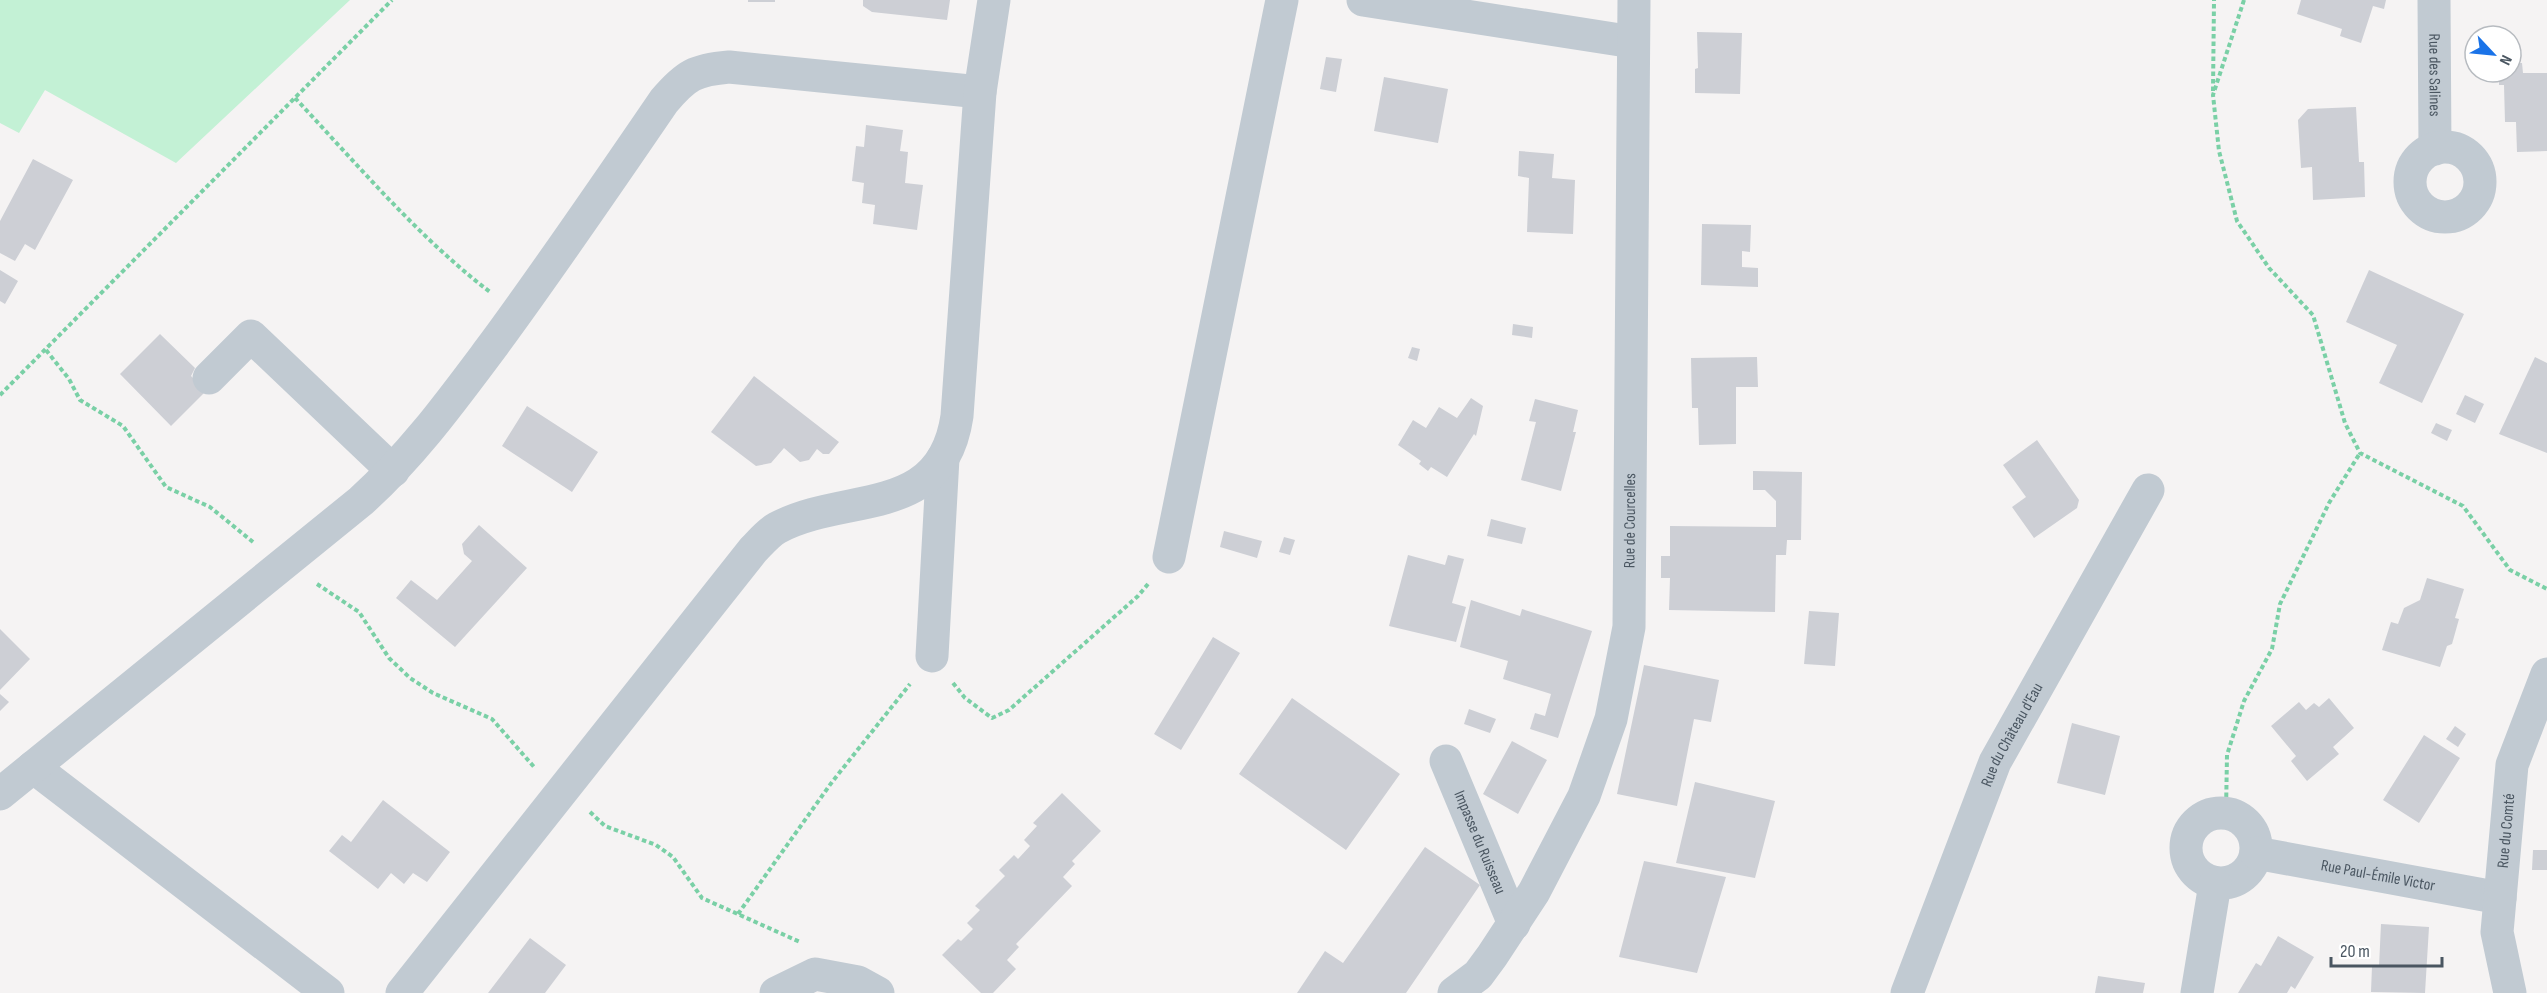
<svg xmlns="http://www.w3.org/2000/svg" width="2547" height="993" viewBox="0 0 2547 993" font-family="'Sofia Sans Condensed',sans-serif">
<rect width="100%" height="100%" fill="#f5f3f3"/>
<!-- green -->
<path fill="#c3f1d5" d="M0,0H350L176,163L45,90L19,133L0,123Z"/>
<!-- building -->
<path fill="#cdcfd5" d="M748,0H775V2H748Z
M863,0H950L947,20L872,12L863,6Z
M2301,0H2386L2384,9L2373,6L2361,43L2340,36L2342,29L2297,14Z
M1697,32L1742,33L1740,94L1695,93V69L1698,68Z
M1326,57L1342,59L1336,92L1320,89Z
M2511,63H2522L2523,73H2547V151L2517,152L2516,122H2505L2504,85H2499V72H2511Z
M1384,77L1448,89L1438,143L1374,131Z
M2356,107L2359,162H2364L2365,197L2313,200L2312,167L2301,168L2298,120L2308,109Z
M866,125L903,130L900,151L908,152L905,183L923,185L917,230L873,224L875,205L862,203L864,183L852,181L856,146L864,147Z
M1519,151L1554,154L1552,178L1575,180L1573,234L1527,232L1529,178L1518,176Z
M33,159L73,180L35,250L25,244L15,261L0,253V221Z
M1702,224L1751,225L1750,252L1742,251V267L1758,268V287L1701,285Z
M0,270L18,281L5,304L0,301Z
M2369,270L2464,314L2422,403L2379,383L2397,345L2346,322Z
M1513,324L1533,327L1532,338L1512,335Z
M160,334L195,368L191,376L206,391L171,426L120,374Z
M1412,347L1420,349L1417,361L1408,358Z
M1757,357L1758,387H1736V444L1699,445L1698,408H1692L1691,358Z
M2535,357L2547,363V453L2499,434Z
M754,376L839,442L829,454H823L817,449L809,460L800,462L784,448L771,463L756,466L711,432Z
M2465,395L2484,404L2475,423L2456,414Z
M1471,398L1483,406L1476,436L1474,434L1447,477L1431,467L1428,471L1419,464L1421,461L1398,445L1413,420L1426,428L1439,407L1457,418Z
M1535,399L1578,410L1573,432H1576L1561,491L1521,480L1536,422L1529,421Z
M527,406L598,452L572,492L502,446Z
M2436,423L2452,430L2447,441L2431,433Z
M2037,440L2079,500L2077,508L2034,538L2012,507L2026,497L2003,465Z
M1753,471L1802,472L1801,540H1787L1786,555H1776L1775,612L1669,610L1670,578H1661V556H1670V526L1776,527V501L1765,490H1753Z
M1491,519L1526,528L1522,544L1487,536Z
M479,525L527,568L455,647L396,598L411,580L437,600L472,561L464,554L462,544Z
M1224,531L1262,541L1257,558L1220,547Z
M1284,537L1295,540L1290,555L1279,552Z
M1408,555L1445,565L1448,555L1464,559L1452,603L1466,607L1456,642L1389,626Z
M2427,578L2464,589L2455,618L2459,619L2452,644L2447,646L2440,667L2382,650L2391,622L2398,624L2404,608L2420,600Z
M1471,600L1520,616L1522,609L1592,631L1558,738L1530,729L1535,713L1545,716L1551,694L1503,679L1508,661L1460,647Z
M1809,611L1839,613L1835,666L1804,664Z
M0,629L30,659L0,690Z
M1213,637L1240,653L1181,750L1154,734Z
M1644,665L1719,680L1711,722L1694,719L1677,806L1617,794Z
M0,694L9,702L0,711Z
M1292,698L1400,774L1346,850L1239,774Z
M2329,698L2354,728L2333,747L2339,754L2307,781L2291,761L2296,756L2271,726L2299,702L2306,710L2314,703L2319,707Z
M1469,709L1496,719L1490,733L1464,724Z
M2072,723L2120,736L2105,795L2057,783Z
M2455,726L2466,734L2458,747L2446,739Z
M2424,735L2460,758L2419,823L2383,800Z
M1512,741L1547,760L1518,814L1483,794Z
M1695,782L1775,801L1755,878L1676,863Z
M1062,793L1101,831L1072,861L1075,864L1063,877L1072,886L1016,944L1019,947L1007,960L1016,969L993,993H981L942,955L958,939L961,941L973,929L967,923L980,910L975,906L1005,876L999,870L1014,855L1018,859L1030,846L1024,840L1037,826L1033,823Z
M383,800L450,852L427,882L413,873L404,884L391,873L378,889L329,851L342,835L351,842Z
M1425,847L1480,885L1406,993H1297L1325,951L1343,963Z
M2533,850H2547V870H2532Z
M1644,861L1726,877L1697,973L1619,957Z
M2381,924L2429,927L2425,993L2371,992L2372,966L2379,967Z
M2278,936L2314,957L2295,989L2291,986L2287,993H2238L2256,963L2261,966Z
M530,938L566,965L545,993H488Z
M2098,976L2145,983L2143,993H2095Z"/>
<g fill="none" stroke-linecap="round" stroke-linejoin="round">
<!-- path -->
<path stroke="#7ad0a6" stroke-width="4" stroke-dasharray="4.5 3" stroke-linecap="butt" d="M2244,0L2213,95L2219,151L2237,221L2269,268L2313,315L2345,423L2360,453L2463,506L2510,570L2547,589
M2213,91L2214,0
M295,98C357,164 418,237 490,292
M46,350L69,379L80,400L123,426L166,487L210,507L253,542
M0,395L392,0
M317,584L359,612L389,658L410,678L433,693L492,719L535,768
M953,683L965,698L992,718L1009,710L1138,596L1148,584
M590,812L605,826L656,845L673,857L702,898L800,942
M2226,812L2227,755L2244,701L2272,649L2280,604L2329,503L2360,453
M738,914L832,782L910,684"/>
<!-- minor -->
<g stroke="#c1cad2" stroke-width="33">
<path d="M1363,0L1633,42"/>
<path id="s1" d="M2434,0L2435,149"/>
<circle cx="2445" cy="182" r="35"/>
<path d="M209,378L251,336L393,471"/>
<path d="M1169,557L1282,0"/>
<path d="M932,656L943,458"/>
<path id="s2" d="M1446,761L1514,924"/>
<path d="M33,767L328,993"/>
<path d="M0,794L361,501C413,454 452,400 494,344C552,265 608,183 664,101C686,75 695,70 729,67L980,92"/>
<circle cx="2221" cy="848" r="35"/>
<path id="s3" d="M2256,853L2500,898"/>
<path d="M402,993L753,550C760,543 768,533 777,528C846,491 942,520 957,416L980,92L994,0"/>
<path d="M776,993L815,974L858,982L878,993"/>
<path id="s4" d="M1454,993L1478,975L1492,956L1534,892L1584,796L1611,719L1629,627L1634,0"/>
<path id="s5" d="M1907,993L1995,762L2148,490"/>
<path d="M2197,993L2215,884"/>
<path id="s6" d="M2510,993L2497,932L2512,765L2547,674"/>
</g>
</g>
<g text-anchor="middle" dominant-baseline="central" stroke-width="5" stroke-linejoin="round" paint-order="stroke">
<!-- street labels -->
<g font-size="16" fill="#4a5661" stroke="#fff">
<text stroke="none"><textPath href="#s1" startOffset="75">Rue des Salines</textPath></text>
<text stroke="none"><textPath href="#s4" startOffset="520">Rue de Courcelles</textPath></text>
<text stroke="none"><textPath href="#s5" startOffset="279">Rue du Château d'Eau</textPath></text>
<text stroke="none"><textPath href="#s6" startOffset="164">Rue du Comté</textPath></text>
<text stroke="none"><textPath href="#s2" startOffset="88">Impasse du Ruisseau</textPath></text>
<text stroke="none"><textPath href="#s3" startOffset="124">Rue Paul-Émile Victor</textPath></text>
</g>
</g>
<!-- north arrow -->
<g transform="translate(2493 54) rotate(116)"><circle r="28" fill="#ffffff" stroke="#b7bbc0" stroke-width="1.5"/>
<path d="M0-4.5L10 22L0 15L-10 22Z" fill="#1a73e8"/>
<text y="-9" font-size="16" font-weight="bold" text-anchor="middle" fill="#4a5661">N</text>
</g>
<!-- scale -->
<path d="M2331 957v9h111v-9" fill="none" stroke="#4a5661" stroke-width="3"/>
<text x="2340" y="957" font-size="18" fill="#4a5661" stroke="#ffffff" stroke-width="4.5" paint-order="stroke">20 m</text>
</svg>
